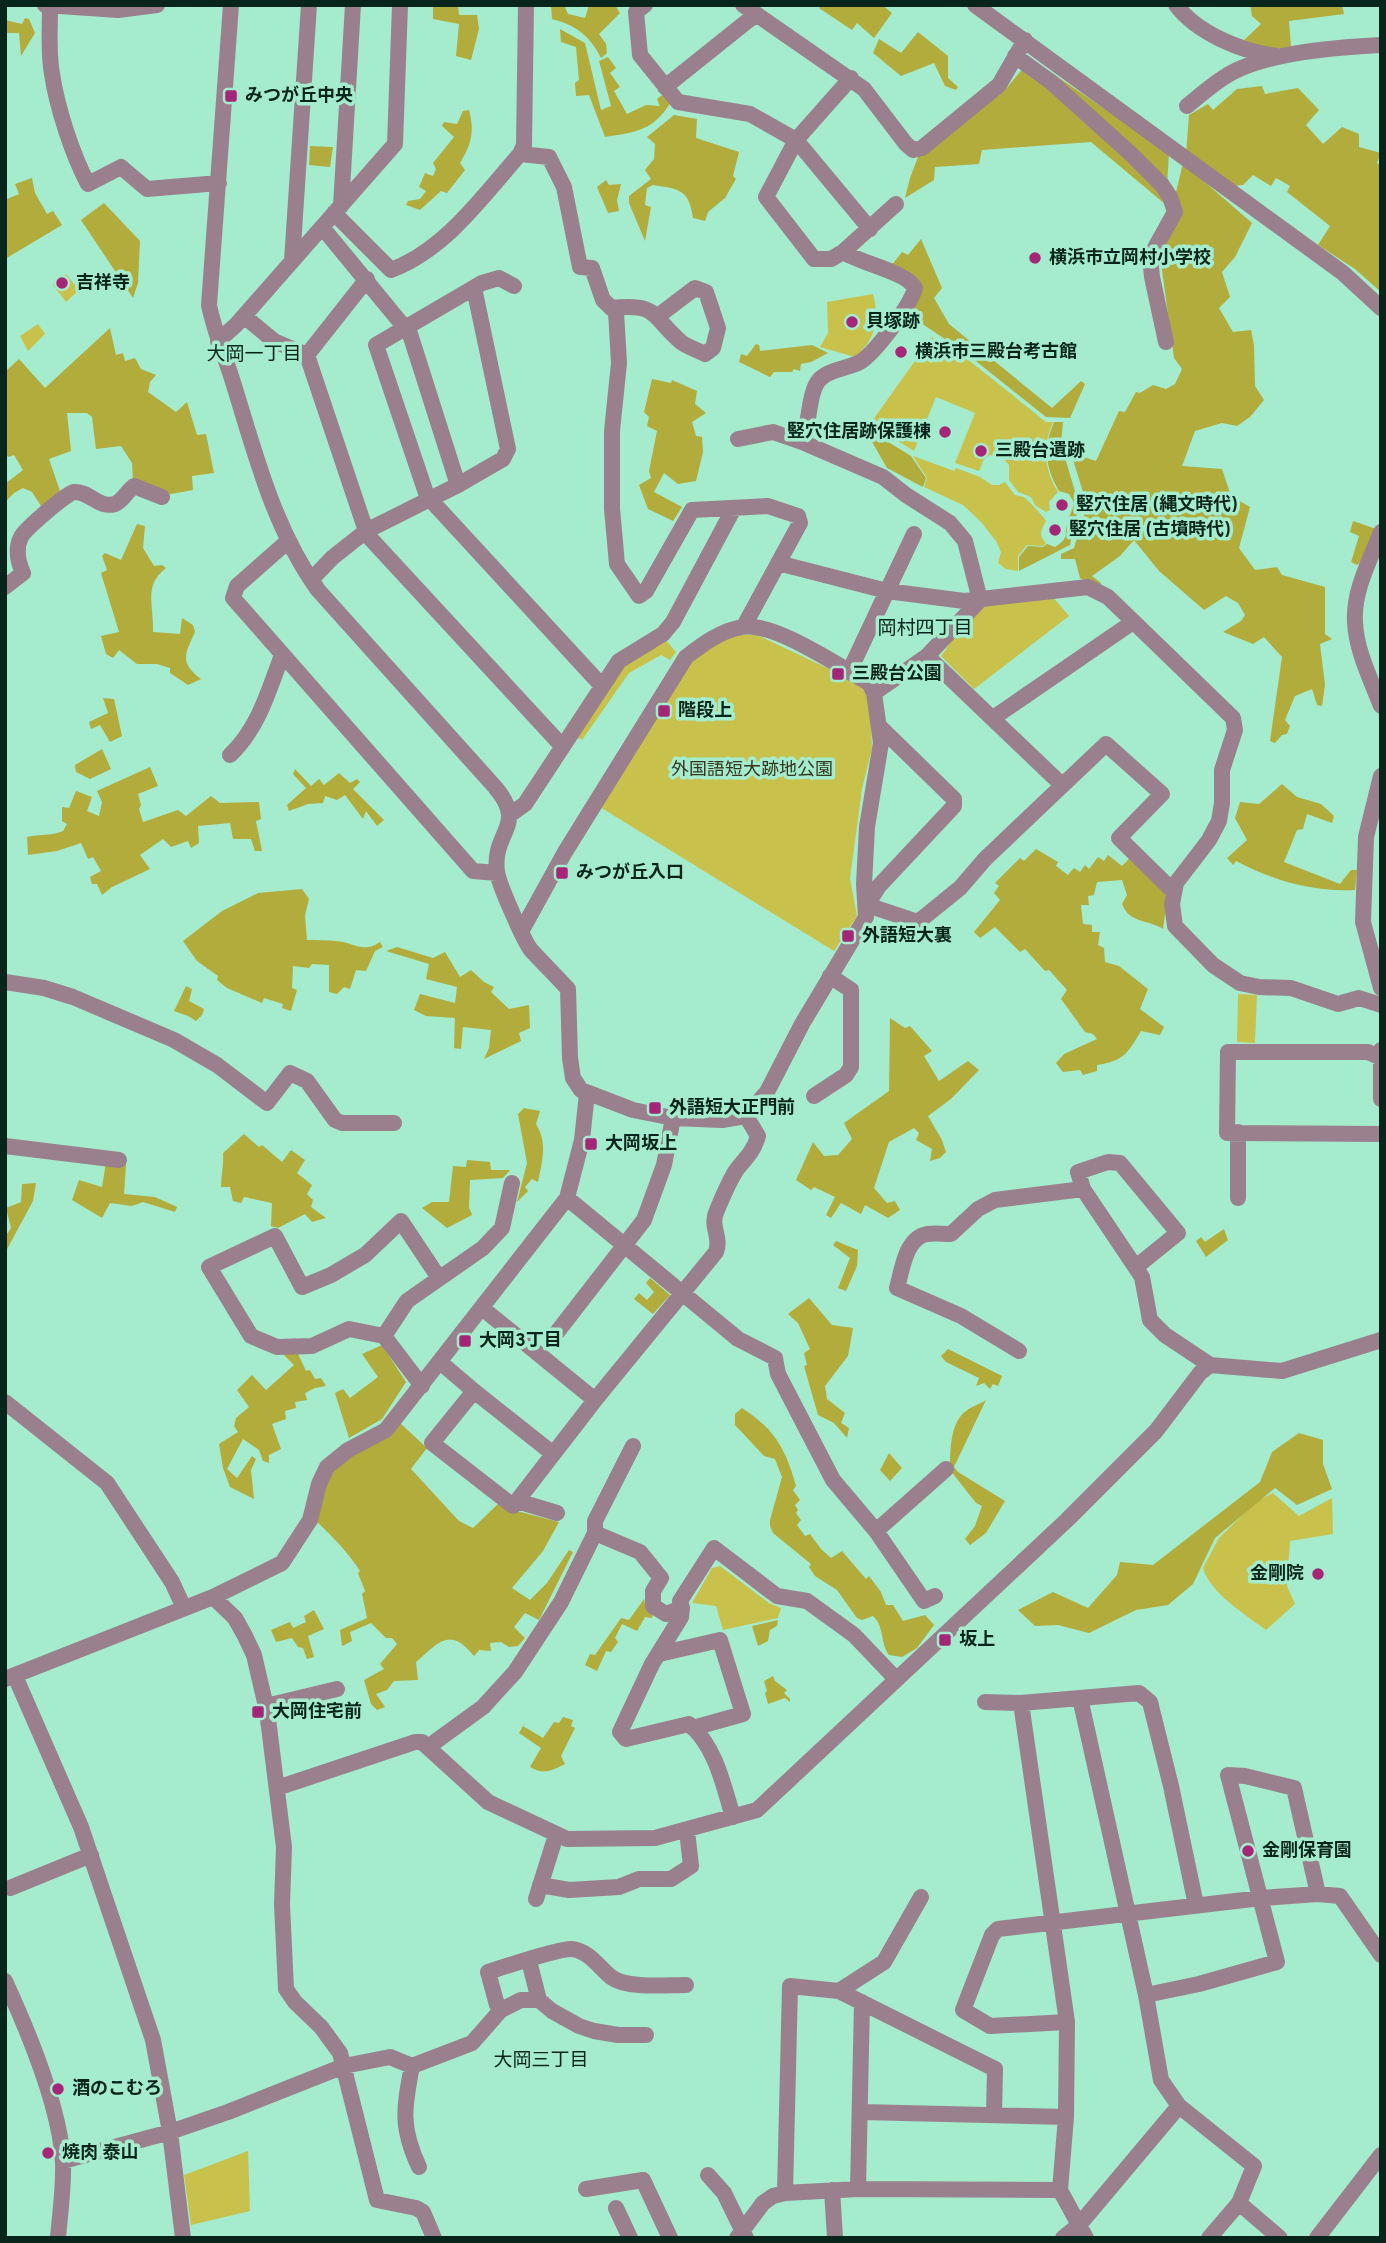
<svg xmlns="http://www.w3.org/2000/svg" width="1386" height="2243" viewBox="0 0 1386 2243" font-family="Overpass,'Noto Sans JP',sans-serif">
<rect width="100%" height="100%" fill="#a5ebcd"/>
<!-- green -->
<path fill="#c8c24c" d="M66,274L79,290L66,302L53,285Z
M873,294C880,320 876,339 855,357L820,347L828,333L827,302Z
M38,324L45,334L28,351L20,336Z
M932,337L966,358L1046,422H1053C1042,447 1044,469 1058,492L1049,502L1050,510L1046,512L1035,505L1031,497L1018,492L1009,480V465L1003,458L990,455L984,459L979,471L955,463L975,413L936,397L914,451L870,424Z
M913,456L954,471L956,468L980,477L992,485H999L1005,482L1015,495L1024,497C1029,501 1044,517 1046,521C1041,531 1038,535 1046,543L1043,546L1027,545L1018,556V571L1006,569L998,563L1001,552L996,541L981,522L963,505L924,487L927,478Z
M1053,597L1069,616L974,689L941,656L966,621L984,606Z
M734,635H757L863,685L870,704L872,748L862,789L850,878L857,916L834,951L600,807L687,663L711,645Z
M666,640L676,652L670,660L661,655L629,673L582,740L575,736L623,664Z
M1238,994L1257,995L1255,1043L1237,1042Z
M1273,1493L1299,1516L1332,1498L1333,1534L1290,1541L1287,1586L1295,1604L1266,1630C1247,1616 1209,1592 1203,1568L1219,1538L1257,1501Z
M720,1566L769,1603L781,1608L778,1618L723,1630L716,1606L692,1603L712,1568Z
M248,2151L250,2211L191,2225L184,2175Z"/>
<!-- forest -->
<path fill="#b2ac3d" d="M433,5H458L459,15H477L479,29L471,60L456,56L459,24L433,19Z
M551,5H564L568,14L585,18L589,5H615L620,13L599,34L606,44L607,53L601,58C590,36 576,25 552,19Z
M821,5H882L892,13L874,38L857,23L852,30L819,8Z
M1250,5H1342L1344,14L1289,21L1291,47L1262,51L1241,43L1261,24L1252,16Z
M25,18L29,19L35,33L21,56L19,33H5V20L22,24Z
M560,29L585,43L601,110L611,106L599,61L608,57L616,68L610,73L620,87L614,91L627,114L646,105L660,106L657,99L662,95L671,102C653,131 636,132 605,137L589,95L576,96L575,83L579,80L576,47L561,42Z
M918,32L948,56V78L958,87L956,90L945,86L934,63L901,76L873,53L879,39L901,53Z
M1024,67L1049,71L1169,153L1167,186L1176,192L1183,163L1252,223L1235,257L1222,272L1230,297L1219,308L1233,332L1251,330L1254,345L1255,386L1264,400L1250,417L1237,426L1222,423L1195,431L1182,466L1222,469L1231,496L1250,507L1239,548L1255,570L1277,567L1282,575L1325,587V634L1332,639L1320,644L1325,685L1322,706L1317,705L1312,689L1295,696L1285,720L1290,726L1287,734L1282,735L1275,743L1270,741L1282,657L1264,637L1253,644L1223,632L1241,621L1245,615L1238,603L1226,596L1204,610L1159,571L1134,540L1120,556L1092,576L1101,583L1100,588L1080,578L1075,559H1061V554L1074,548L1087,505L1071,453L1096,461L1119,411L1125,412L1136,392L1140,393L1153,385L1166,389L1175,384L1182,369L1174,358L1160,255L1178,215L1091,142L982,150L979,164L935,167L934,180L905,198L910,178L918,157L1005,90Z
M1262,86L1265,94L1298,88L1319,110L1306,125L1323,144L1342,127L1359,134V147L1381,153L1377,163L1381,166V292L1355,269L1318,245L1330,226L1287,192L1290,186L1276,178L1271,186L1253,175L1243,185L1235,186L1186,154L1189,115L1208,104L1213,110L1237,89Z
M469,110C475,132 471,145 460,163L465,170L447,193L441,191L420,210L406,205L408,201L420,199L426,191L419,187L425,173L433,176L436,169L433,163L454,137L442,126L444,122L457,124L463,111Z
M674,115L697,119L696,138L739,152L733,176L736,179L725,198L708,212L705,221L693,218C689,189 679,189 653,185L647,188L645,205L651,207L645,241L629,203V196L651,179L645,170L654,159L655,144L647,137Z
M310,146L333,147L330,167L309,165Z
M32,178L35,193L47,214L53,211L62,225L5,259V200L19,194L15,184Z
M606,180L609,185L621,184L617,200L619,211L608,213L597,187Z
M104,203L140,241L138,283L133,298L81,220Z
M921,239L942,288L934,298L949,324L1052,408L1081,381L1085,384L1070,418L1046,417L967,354L912,317L922,285L918,279L891,266L902,252L908,255Z
M110,328L116,355L123,353L125,361L135,358L141,369L156,375L150,382L148,392L176,412L187,402L197,435L206,434L214,473L192,476L193,490L171,494L133,480L132,463L121,446L96,449L92,417L87,413H67L71,451L49,459L61,494L43,509L32,492L23,488L14,493L5,502V484L23,470L14,455L8,457L5,452V372L19,359L45,388Z
M756,344L759,345L760,351L812,345L828,353L811,362L801,364L800,371L794,369L792,372H774L770,377L739,362L741,354L747,356Z
M652,379L671,383L672,380L697,391L695,404L706,413L692,422L696,436L702,437L703,452L696,481L678,484L664,473L654,492L682,507L673,521L648,509L639,485L651,478L649,471L657,431L647,426L649,417L644,412Z
M1054,422H1063L1061,444L1079,505L1070,545L1019,571V557L1028,546L1043,547L1047,544L1055,547C1071,537 1063,535 1068,521C1069,515 1073,510 1074,503L1069,494L1059,491C1045,467 1043,448 1054,422Z
M869,430L911,456L926,478L923,487L887,468L867,433Z
M1353,521L1376,529L1364,559L1357,565L1351,562L1359,536L1350,532Z
M137,524L145,526L143,548L154,566L162,565L166,568C143,585 154,606 153,632L180,634L182,618L193,625L195,632C185,654 179,662 201,679L188,685L170,673V668L157,664H137L119,650L113,658L106,654L101,636L119,632L101,573L107,570L102,556L105,553L121,560Z
M103,698L114,699L122,736L110,742L100,725L91,729L89,722L108,713Z
M102,749L111,769L90,779L76,772L75,765Z
M150,767L158,786L138,794L141,805L139,809L143,822L178,810L186,816L211,796L220,803L259,802L261,819L256,821L262,851H255L251,839H233L230,823L198,826L199,843L191,848L188,841L171,847L163,839L140,855L150,869L112,887L102,895L97,884H92L90,877L101,871L93,857L88,859L81,843L57,851L28,855L27,837C40,834 52,836 63,831L67,824L62,821V807L69,808L76,791L92,797L87,811L99,816L102,802L97,791Z
M295,769L311,786L319,779L324,785L339,773L350,783L357,779L360,782L353,789L384,820L377,826L366,811L363,819L345,795L337,800L325,796L323,803L308,804L289,811L287,805L306,788L293,774Z
M1282,784L1297,797L1321,804L1334,816L1332,823L1307,814L1303,829L1297,830L1284,862L1340,884L1351,870H1357L1355,890C1312,892 1274,881 1236,861L1233,865L1227,858L1247,840L1235,818L1240,802L1259,804Z
M1036,849L1058,862L1056,866L1068,875L1074,868L1080,872L1085,865L1089,869L1098,857L1104,861L1108,855L1122,866L1130,858L1165,889L1166,907L1163,929C1148,919 1130,924 1122,904L1127,895L1122,880L1097,882L1094,895L1088,896L1089,905H1081L1083,924L1092,925V932H1100L1098,945L1104,948L1105,962L1119,966L1148,989L1140,1009L1164,1027L1160,1035L1141,1031C1128,1053 1124,1061 1097,1065V1071L1083,1075L1080,1070L1063,1072L1056,1063L1064,1054L1097,1039L1093,1034L1085,1032L1061,999L1067,990L1049,970L1045,971L1025,949L1020,952L995,927L980,938L974,932L1000,900L994,893L999,886L995,883L1020,858L1024,861Z
M302,889L309,899L305,915L307,940C317,940 327,940 336,941C354,942 362,954 380,942L383,947L375,951L366,971L356,970L350,989L344,987L337,994L329,992V965L312,964L309,968L293,966L292,988L297,990L291,1011L282,1008L283,1004L264,998L262,1003L227,988L217,980L218,976L197,961L183,941L222,911L258,893Z
M397,947L433,958L445,952L460,977L471,970L484,982L494,987L491,992L509,1009L529,1005L530,1028L519,1033L521,1041L484,1059L489,1048L491,1030L463,1027L461,1049L454,1048L455,1018L426,1016L414,1010L420,994L455,1003L457,987L426,979L429,964L386,951Z
M186,986L192,989L189,1001L204,1009L202,1015L196,1021L188,1016L174,1011Z
M890,1018L905,1028L910,1026L932,1051L924,1056L939,1081L968,1061L979,1070L951,1099L928,1116L942,1140L946,1152L940,1158L930,1161L932,1149L916,1140L919,1133L914,1128L889,1142L874,1188L887,1203L895,1201L900,1210L888,1218L865,1205L861,1214L841,1203L831,1218L826,1215L835,1197L814,1187L811,1190L796,1180L813,1142L824,1156L838,1155L852,1139L844,1123L889,1091Z
M524,1108L540,1111L536,1124C548,1143 542,1161 538,1182L532,1179L525,1187L528,1191L517,1202L527,1163L518,1114Z
M244,1134L259,1147L262,1145L282,1162L291,1150L305,1160L297,1173L312,1185L307,1194L313,1200L311,1207L326,1218L312,1222L305,1214L278,1228L271,1226L272,1203L244,1197L241,1203L233,1201L230,1187H221C221,1176 224,1164 223,1153Z
M467,1160L490,1162L491,1170H510L503,1178L470,1180L469,1207L472,1215L447,1228L422,1208L432,1202H449L453,1166L466,1167Z
M106,1162L126,1164L124,1194L155,1197L177,1207L175,1212L143,1202L132,1206L110,1203L102,1218L72,1200L79,1180L102,1187Z
M36,1183L33,1201L5,1253V1237L11,1228L6,1208L21,1202L22,1184Z
M1224,1229L1228,1240L1206,1257L1196,1241L1201,1237L1205,1242Z
M836,1241L858,1250L857,1266L846,1291L838,1288L850,1258L833,1245Z
M650,1278L670,1295L653,1314L634,1299L639,1293L647,1300L654,1292L646,1283Z
M809,1298L832,1325L853,1328L848,1356L825,1386L827,1399L845,1413L841,1423L849,1428L847,1438L834,1423L818,1415L804,1366L807,1365L804,1353L810,1349L798,1323L788,1314Z
M382,1345L406,1382L382,1419L349,1438L335,1393L343,1389L350,1398L378,1377L362,1354Z
M948,1349L1002,1376L998,1386L993,1384L990,1389L984,1383L976,1386L979,1378L946,1362L941,1356Z
M286,1352L298,1354L306,1371L310,1370L315,1379L321,1378L326,1386L315,1388L305,1393L307,1400L295,1402L296,1408L285,1411L286,1419L272,1424L281,1449L269,1455V1463L263,1461L259,1450L243,1439L227,1469L237,1478L252,1456L256,1459L251,1470L254,1499L230,1487L223,1468L219,1444L238,1432L234,1426L236,1418L249,1407L237,1390L252,1375L266,1390L294,1365L284,1355Z
M986,1400L954,1467L958,1472L1005,1501L986,1533L970,1545L965,1539L975,1526L982,1506L976,1503L950,1470C950,1452 950,1422 966,1411C972,1406 980,1404 986,1400Z
M742,1408C775,1429 786,1450 796,1486L793,1490L800,1500L795,1505L798,1510L796,1513L801,1520L797,1525L805,1536L810,1534L821,1549L831,1558L842,1551L866,1579L869,1576L881,1592L886,1605H893L903,1621L925,1615L934,1625L917,1648L902,1657L889,1655C880,1644 885,1627 873,1616L862,1620L857,1618L837,1590L815,1576L809,1567L811,1564L773,1533L770,1526V1520L782,1477L775,1459L764,1456L735,1425V1414Z
M400,1423L427,1448L411,1469L459,1521L473,1528L499,1503L513,1510L559,1522L543,1551L512,1588L530,1600L547,1583L569,1550L573,1552L539,1620L525,1613L514,1627L525,1638L518,1646L509,1647L501,1642L490,1643L491,1651L479,1650L474,1656C450,1626 439,1642 416,1662L418,1680L394,1681L387,1690L376,1694L385,1707L377,1710L371,1704L364,1680L384,1669L380,1664L397,1644L392,1638H386L371,1623L350,1632L352,1641L342,1646L340,1630L367,1618L362,1594L365,1591L358,1573L360,1571C347,1551 332,1536 315,1520L330,1470Z
M1299,1433L1323,1440V1464L1332,1489L1297,1505L1275,1488L1215,1538L1193,1584L1168,1605L1136,1610L1089,1633L1058,1625L1035,1626L1018,1610L1053,1592L1088,1608L1117,1575L1120,1562L1153,1565L1260,1482L1272,1452Z
M889,1453L902,1468L890,1481L880,1470Z
M644,1599L646,1609L653,1613L652,1618L645,1617L637,1631L622,1624L615,1638L618,1642L611,1652L606,1651L597,1671L585,1665L590,1654L595,1655L621,1618L629,1620Z
M314,1610L324,1629L308,1636L314,1657L307,1659L303,1648L298,1647L292,1638L276,1642L271,1630L290,1622L293,1628L306,1622L304,1616Z
M778,1620L777,1626L770,1630L768,1641L758,1646L752,1626Z
M773,1676L775,1681L787,1690L784,1693L790,1699V1702L785,1698L768,1704L765,1693L767,1691L764,1681Z
M563,1717L573,1720L571,1726L575,1728L561,1756L565,1764C551,1771 544,1775 530,1767L541,1748L519,1733L523,1726L543,1738L554,1722L559,1723Z"/>
<g fill="none" stroke-linecap="round" stroke-linejoin="round">
<!-- minor -->
<path stroke="#9a808d" stroke-width="16" d="M45,5L118,10L157,5
M231,5L209,305C214,331 225,356 233,382C255,453 274,529 318,590L495,787C528,826 492,831 497,871C498,883 524,941 531,950C543,963 556,976 568,989L570,1058L573,1078L581,1090L633,1110L673,1118L722,1120L746,1116L767,1092L802,1024L866,917L864,884L867,827L881,743L874,693L869,683C840,667 773,621 742,627C720,631 703,644 686,657L565,852L522,930
M645,5L636,12L640,55L678,102L750,114L796,140L870,229
M743,5L864,89L906,144L913,150L922,148L999,85L1025,40
M975,5L1343,273L1381,308
M1176,5C1197,33 1242,52 1277,56
M50,7C50,29 48,52 52,74C57,107 72,154 88,184L121,167L147,189L219,183
M1015,56L1051,82L1131,154L1162,185L1170,197L1175,212L1150,257L1152,277L1166,342
M665,87L755,15
M1187,106C1202,94 1218,79 1235,71C1273,52 1339,47 1381,45
M520,154L549,157L564,187L580,267L592,268L603,300L616,312L619,363L612,431V509L617,564L639,596L646,591L692,510L768,506L798,516L800,523L744,626
M341,206L353,5
M334,213L391,270C445,250 483,196 520,154L524,145L526,5
M322,227L410,334L458,485
M843,252L896,204
M292,261L309,5
M514,286L499,278L482,283L376,345L427,496L602,686
M474,288L508,449L503,459L458,485L366,531L370,538L562,746
M611,308C659,303 650,315 681,342C687,347 698,350 705,354L713,348L718,328L706,292L695,288L658,316
M244,316L274,341L307,355
M218,341L236,325L395,144L400,5
M738,439L773,432L802,442L883,477L906,495L950,523L965,541L980,600
M802,442C810,425 808,391 820,379C830,369 847,369 860,362C875,353 911,305 915,288C907,272 860,263 843,252L831,259H814L766,197L796,140L851,78
M1381,532C1370,560 1353,591 1355,622C1356,650 1371,680 1381,706
M288,541L237,586L233,598L473,871L497,873
M778,563L887,591L964,601L1088,587L1108,597L1233,718L1235,730L1222,770V803L1219,821L1209,840L1176,883L1172,904L1175,926L1213,965L1240,983L1259,987L1291,988L1338,1004L1359,998L1381,1005
M311,580L332,558L366,531L307,355L367,279
M5,587L23,573C18,562 15,549 21,537C25,529 67,493 74,492C89,491 99,509 115,504C123,501 127,491 134,486L162,497
M927,656L1062,785
M849,672L914,534
M874,693L927,656L980,600
M993,718L1133,622
M880,727L954,799V806L879,886L867,905L918,922L960,888L985,859L1106,744L1162,794L1119,838L1173,891
M230,755C258,729 269,690 282,655
M1381,776L1366,837L1363,922L1381,988
M511,814L525,804L619,661L663,634L673,622L734,508
M5,982L44,988L73,997L174,1040L217,1065L267,1103L290,1073L307,1081L335,1120L342,1123H394
M1381,1050V1099
M1379,1057L1368,1052H1228L1227,1133L1381,1134
M814,1096L846,1075L851,1067V990L830,976
M5,1146L119,1160
M567,1198L738,1339L775,1358L778,1374L833,1480L876,1531L946,1469
M1238,1198V1132
M1136,1267L1178,1233L1120,1163L1108,1162L1078,1172L1083,1189L1142,1277L1150,1320L1165,1335L1210,1365
M482,1308L595,1400L513,1506L432,1443L474,1391L552,1453
M384,1336L407,1301L483,1248L502,1228L512,1183
M551,1340L644,1220L664,1165L673,1118
M1019,1351L961,1316L897,1288C902,1271 905,1238 927,1234C934,1233 943,1234 951,1234L978,1209L995,1200L1083,1189
M440,1362L474,1391
M422,1386L384,1336L349,1329L312,1346L277,1347L251,1336L209,1267L275,1236L302,1287L331,1275L365,1255L401,1221L439,1278
M595,1400L716,1252C722,1236 709,1227 717,1210C723,1196 729,1181 737,1169C746,1158 754,1151 758,1136L746,1116
M5,1402L107,1483L172,1582L184,1608
M517,1501L557,1513
M876,1531L924,1601L935,1596
M595,1533L640,1552L661,1578L653,1591V1606L666,1614L682,1608L680,1601L714,1548L777,1596L807,1601L854,1635L896,1679
M213,1597L235,1618L245,1636L254,1655L267,1711L284,1847L282,1904L286,1989L295,2002L321,2027L340,2053L377,2200L416,2208L423,2212L434,2238
M682,1608L681,1617L652,1664L620,1732L626,1739L689,1724C716,1747 723,1784 733,1817
M659,1654L720,1640L743,1714L693,1728
M15,1676L81,1827L153,2040L170,2132L183,2238
M5,1679L213,1597L282,1563L310,1520L319,1484L327,1467L348,1450L386,1430L567,1198L582,1140L587,1093
M985,1702L1021,1703L1080,1698
M1021,1703L1067,2022L1066,2117L1060,2190L1086,2238
M266,1706L337,1689
M428,1747L483,1707L515,1672L561,1602L595,1533V1521L633,1446
M277,1788L415,1742H422L488,1802L567,1839L655,1838L757,1810L1067,1520L1156,1431L1200,1373L1210,1365L1282,1371L1381,1340
M540,1885L569,1890L619,1887L639,1879H671L691,1866L687,1831
M10,1888L91,1855
M536,1899L556,1835
M1196,1905L1171,1786L1150,1702L1139,1693L1080,1698L1146,1995L1199,1984L1277,1962L1228,1775L1245,1776L1294,1788L1318,1894
M529,1961L539,2000
M5,1981C28,2031 60,2108 63,2162C64,2187 60,2213 58,2238
M839,1991L884,1962L921,1897
M1146,1995L1161,2080L1179,2106L1254,2166L1239,2203L1209,2238
M501,2010L497,2005L488,1972C504,1967 559,1948 572,1949C589,1951 599,1967 611,1977C627,1989 666,1985 686,1985
M1067,2022L990,2026L963,2010L992,1935L998,1929L1261,1898L1318,1894L1340,1896L1381,1955
M412,2066C404,2108 400,2126 419,2167
M861,2112L1066,2117
M63,2161L170,2132L228,2112L344,2066L390,2057L412,2066L472,2043L501,2010L521,2000H539L552,2011L579,2026L594,2031L618,2035H646
M708,2175L724,2193L746,2238
M586,2189L643,2180L670,2238
M858,2189L862,2002
M832,2190L835,2238
M785,2193L790,1986L839,1991L995,2069L994,2114
M1239,2203L1280,2238
M616,2208L630,2238
M737,2238L763,2203L773,2196L785,2193L858,2189L1060,2190
M1063,2238L1079,2225L1179,2106
M1317,2238L1381,2155"/>
</g>
<!-- markers -->
<g fill="#a52677" stroke="#a5ebcd" stroke-width="2.5">
<rect x="224" y="89" width="14" height="14" rx="3.5"/>
<circle cx="1035" cy="258" r="7"/>
<circle cx="62" cy="283" r="7"/>
<circle cx="852" cy="322" r="7"/>
<circle cx="901" cy="352" r="7"/>
<circle cx="945" cy="432" r="7"/>
<circle cx="981" cy="451" r="7"/>
<circle cx="1062" cy="505" r="7"/>
<circle cx="1055" cy="530" r="7"/>
<rect x="831" y="667" width="14" height="14" rx="3.5"/>
<rect x="657" y="704" width="14" height="14" rx="3.5"/>
<rect x="555" y="866" width="14" height="14" rx="3.5"/>
<rect x="841" y="929" width="14" height="14" rx="3.5"/>
<rect x="648" y="1101" width="14" height="14" rx="3.5"/>
<rect x="584" y="1137" width="14" height="14" rx="3.5"/>
<rect x="458" y="1334" width="14" height="14" rx="3.5"/>
<circle cx="1318" cy="1574" r="7"/>
<rect x="938" y="1633" width="14" height="14" rx="3.5"/>
<rect x="251" y="1705" width="14" height="14" rx="3.5"/>
<circle cx="1248" cy="1851" r="7"/>
<circle cx="58" cy="2089" r="7"/>
<circle cx="48" cy="2153" r="7"/>
</g>
<g text-anchor="middle" dominant-baseline="central" stroke-width="7" stroke-linejoin="round" paint-order="stroke">
<!-- poi labels -->
<g font-size="18" font-weight="bold" fill="#08251b" stroke="#a5ebcd" text-anchor="start">
<text x="245" y="96">みつが丘中央</text>
<text x="1049" y="258">横浜市立岡村小学校</text>
<text x="76" y="283">吉祥寺</text>
<text x="866" y="322">貝塚跡</text>
<text x="915" y="352">横浜市三殿台考古館</text>
<text x="931" y="432" text-anchor="end">竪穴住居跡保護棟</text>
<text x="995" y="451">三殿台遺跡</text>
<text x="1076" y="505">竪穴住居 (縄文時代)</text>
<text x="1069" y="530">竪穴住居 (古墳時代)</text>
<text x="852" y="674">三殿台公園</text>
<text x="678" y="711">階段上</text>
<text x="576" y="873">みつが丘入口</text>
<text x="862" y="936">外語短大裏</text>
<text x="669" y="1108">外語短大正門前</text>
<text x="605" y="1144">大岡坂上</text>
<text x="479" y="1341">大岡3丁目</text>
<text x="1304" y="1574" text-anchor="end">金剛院</text>
<text x="959" y="1640">坂上</text>
<text x="272" y="1712">大岡住宅前</text>
<text x="1262" y="1851">金剛保育園</text>
<text x="72" y="2089">酒のこむろ</text>
<text x="62" y="2153">焼肉 泰山</text>
</g>
<!-- park labels -->
<g font-size="18" fill="#36351d" stroke="#a5ebcd">
<text x="752" y="770">外国語短大跡地公園</text>
</g>
<!-- neighbourhood labels -->
<g font-size="19" fill="#08251b" stroke="#a5ebcd">
<text x="254" y="355">大岡一丁目</text>
<text x="925" y="629">岡村四丁目</text>
<text x="541" y="2061">大岡三丁目</text>
</g>
</g>
<!-- border -->
<rect width="1386" height="2243" fill="none" stroke="#08251b" stroke-width="14"/>
</svg>
